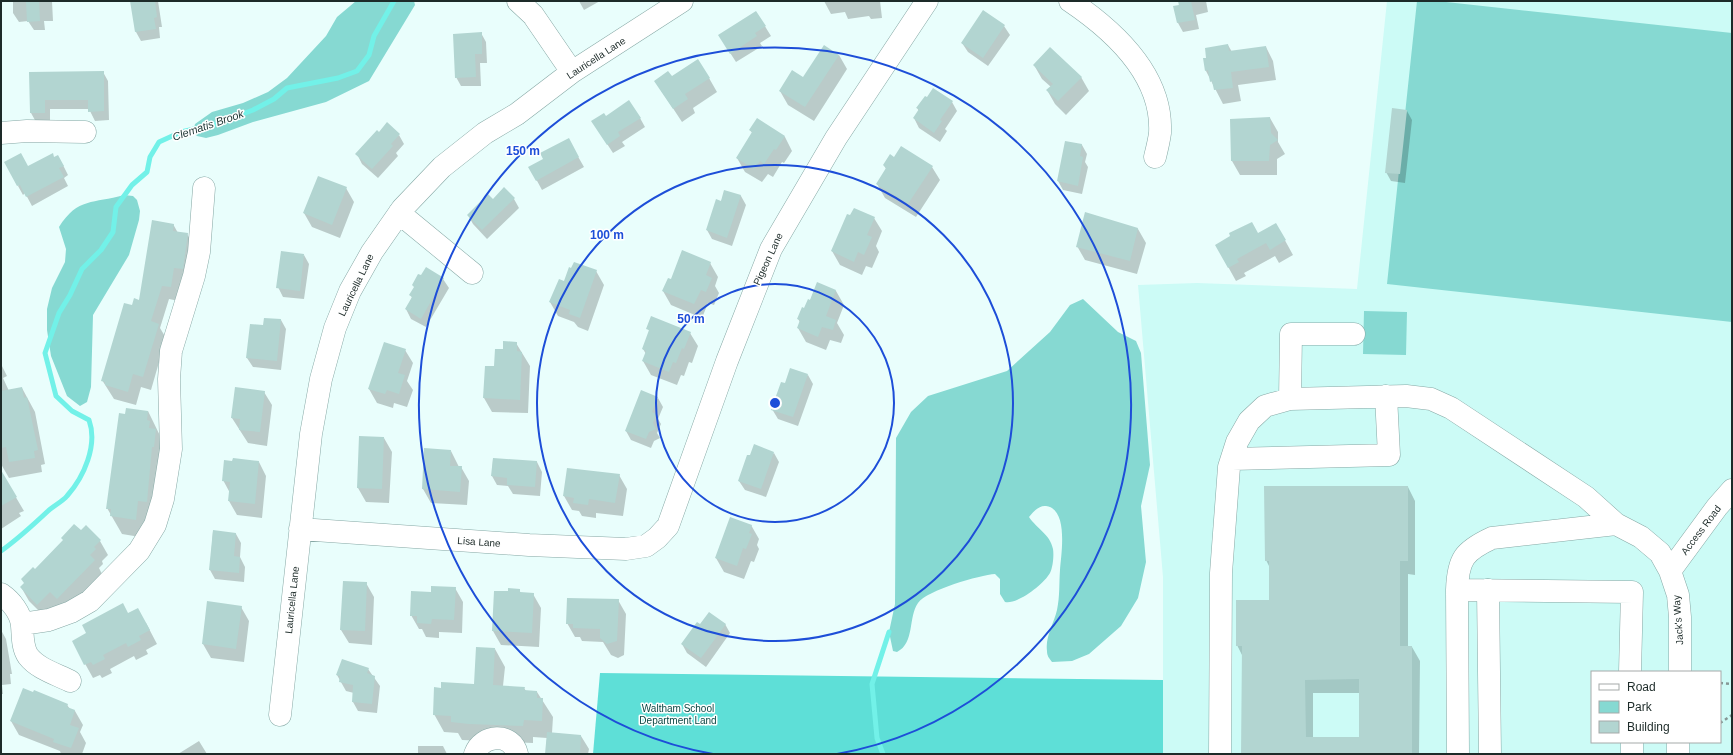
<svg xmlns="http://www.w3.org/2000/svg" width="1733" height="755" viewBox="0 0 1733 755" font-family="Helvetica,sans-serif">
<rect width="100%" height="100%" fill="#e9fefc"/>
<!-- built -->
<path fill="#ccfbf6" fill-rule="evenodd" d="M1387,1H1732V754H1163V577L1138,285L1197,283L1357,289ZM1592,672H1720V742H1592Z"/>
<!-- green -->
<path fill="#86d9d2" d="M356,1H414L415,5L369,81L326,102L253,122L218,135L206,138L197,136L193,132L195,124L212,112L243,103L268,92L287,78L326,36L337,17Z
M1417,1H1437L1732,33V322L1387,284Z
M124,195L133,196L137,200L140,211L139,220L129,255L93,315L91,387L87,402L80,406L67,396L51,356L47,330V309L52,288L65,262L66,249L59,227C78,197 93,204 124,195Z
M1083,299L1118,332L1136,341L1141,353L1150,465L1141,506L1146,562L1138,598L1121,626L1089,654L1072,661L1052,662C1049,658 1047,656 1047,651C1045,637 1054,623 1057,610C1060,596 1059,583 1060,570C1061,555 1069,509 1046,506C1039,505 1033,512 1029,517C1037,529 1050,534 1053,549C1054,555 1053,567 1050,573C1044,584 1017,605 1005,602L1000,594V579L995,574C980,575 927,590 918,603C908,617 915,643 897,652L893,651L889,632L895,604L896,438L911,412L928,396L1007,371L1050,332L1070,305Z
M1364,311L1407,312L1406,355L1363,354Z"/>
<!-- forest -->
<path fill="#5edfd7" d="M600,673L1163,680V754H593Z"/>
<!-- shadow -->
<path fill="#0003" fill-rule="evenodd" d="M13,1H52L53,21H44L45,30H34L28,21L19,22L13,13Z
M131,1H158L162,27H159L160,38L141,41L136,32Z
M579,1H600L584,10Z
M824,1H880L882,18L871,19L869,16L848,19L845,12L831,14Z
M1179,1H1206L1208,12L1196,15L1199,29L1183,32L1178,23Z
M756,12L771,36L760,43L762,46L736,62L725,45Z
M1004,26L1010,35L988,66L968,52L962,43Z
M481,33L486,42L487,63H480L481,86H461L456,77Z
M1228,45L1232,52L1266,47L1273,61L1276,80L1238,85L1241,101L1223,104L1206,71L1207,58Z
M839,55L847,69L814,121L788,105L780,91L803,79Z
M1034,65L1081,77L1089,91L1066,115L1055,104L1047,90L1051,87L1042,79Z
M103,72L108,81L109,120L95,121L89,109H50V122H36L31,113L30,73Z
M672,78H709L717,92L693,108L695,113L682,122L655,81Z
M952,102L957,111L945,129L947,131L940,142L919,128L914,118L919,111L917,108Z
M1407,111L1412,120L1405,183L1391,181L1386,172Z
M605,117L640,118L645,127L622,142L625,146L613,153L598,130Z
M1270,118L1278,132V142L1285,154L1277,159V175H1240L1232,161L1231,120Z
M757,120L785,137L792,151L784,163L782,162L773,177L768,174L762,182L745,172L737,158L753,134L750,130Z
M399,135L404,144L396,153L398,156L378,178L362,164L357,154Z
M568,139L584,167L542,190L530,168L545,159Z
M1066,142L1082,145L1087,154L1085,162L1088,167L1082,194L1063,190L1058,181Z
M895,158L932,167L940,180L916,217L885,198L877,184L886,169L884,165Z
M63,165L68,175L64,178L68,186L32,206L25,193L23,195L18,186L28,167Z
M346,188L354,202L340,238L312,227L304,213Z
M725,191L741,196L746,205L732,246L712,239L707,230L717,201L721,202Z
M514,199L519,208L487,239L473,224L468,215L493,200Z
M1086,213L1138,229L1146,243L1137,274L1085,260L1077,246Z
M874,218L882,231L876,246L879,252L872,268L866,266L862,275L840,265L832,251Z
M173,224L178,233L187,234L195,248L179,301L169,299L160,328L166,338L151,390L141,387L136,405L114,399L102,380L132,306L140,301Z
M1276,224L1293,255L1279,263L1275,256L1244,273L1246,276L1236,281L1216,245L1258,234Z
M304,255L309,264L304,299L283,297L278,287Z
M710,263L718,277L715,286L719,293L714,305L708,303L702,318L671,305L663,291L671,280Z
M596,271L604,285L588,331L578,327L574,322L558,316L550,302L564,282Z
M443,279L449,288L426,327L411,319L406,309L412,298L411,295Z
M817,284L836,291L844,305L837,323L844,335L841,343L830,340L826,350L806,342L798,328L800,322L798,319L810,301Z
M281,320L286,329L281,370L253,367L247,358L264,326Z
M648,329L690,333L698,346L692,363L689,362L684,376L681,375L677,385L651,375L643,361L646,354L643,349L650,332Z
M516,343L530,366L528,413L492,412L484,398L495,367L504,351Z
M405,350L413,363L407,381L413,390L407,407L394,403L393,408L377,403L369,389Z
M1,364L7,376L3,378L9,391L22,388L35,412L45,464L41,465L42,472L9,478L1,464Z
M808,375L813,384L798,426L778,419L772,409L785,384Z
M264,392L272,405L267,446L248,443L232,418Z
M658,398L663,407L658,419L661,424L657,433L660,438L654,441L651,448L631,440L626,431Z
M148,411L166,448L146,538L122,534L107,508L126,415Z
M384,438L392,452L389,503L366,502L358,488Z
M451,451L459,467H461L469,481L467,505L431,503L423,489Z
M774,453L779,462L766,497L745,490L739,481Z
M493,459L537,462L542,472L540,496L513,494L508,486L497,485L492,476Z
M259,462L266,476L262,518L237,515L229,501L230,493L223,480Z
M1,472L24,511L19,513L21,516L1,529Z
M619,475L627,489L623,516L596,513V518L582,516L579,511L572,510L564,496Z
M1408,487L1415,501V575L1408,574V647H1412L1420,661L1419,754H1242V655L1237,645L1270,601V568L1266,560ZM1313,693H1360V738H1313Z
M751,525L759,539L757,545L759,549L754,562L751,561L744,579L724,572L716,558Z
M86,527L100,541L108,555L102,561L103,564L99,568L102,574L66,612L58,605L46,618L29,601L21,587L64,541L81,531Z
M213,531L236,534L241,543L240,557L245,567L244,582L215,579L210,570Z
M366,583L374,597L372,645L349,643L341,630Z
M455,588L463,602L462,633L439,632V638L426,637L422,629H419L411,615L432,593Z
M519,590L521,593L533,594L541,608L539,647L501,645L493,631L509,592Z
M618,600L626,614L624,655L618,658L611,655L603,642L582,641L580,637H575L567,623Z
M208,603L241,607L249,621L244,662L211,658L203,644Z
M146,623L157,644L146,650L148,654L136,660L134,656L110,669L112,673L102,678L100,675L93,678L73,642Z
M725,624L730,633L706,667L687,653L682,644L701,625Z
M1,630L6,639L12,674H10L11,684L2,685L3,694H1Z
M495,649L505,667L503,686L524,688L526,691L537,692L553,717L552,733L581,736L589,749L588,754H546L547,738L533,737V743L462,740L458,733L444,732L434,714L442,689L475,685Z
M368,669L380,686L377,713L358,711L353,702L354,693L346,691L337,675Z
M67,705L70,709L75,711L83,725L80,732L86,743L82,754H61L60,751L19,735L11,721Z
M199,741L207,754H178Z
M418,746H443L447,754H418Z"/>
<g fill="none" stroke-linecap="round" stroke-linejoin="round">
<!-- stream -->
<path stroke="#72f1e8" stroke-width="5" d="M1,551C18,539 32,526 48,511C53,506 62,502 67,496C84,477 98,445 89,420L72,411L56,396L45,353L59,313L70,295L82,269L101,250L113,232L116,207L132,185L147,172L150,157L159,142L181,132L216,124L253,110L274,99L287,88L338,78L357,71L369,55L374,36L394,1
M883,754L877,738L872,684L889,632"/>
</g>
<!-- building -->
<path fill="#b2d5d1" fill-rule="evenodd" d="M26,1H39L40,21L27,22Z
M130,1H155L157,17L154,18L156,29L135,32Z
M1178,1H1191L1195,20L1177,23L1173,6L1179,5Z
M983,10L1005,25L983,58L961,43Z
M756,11L766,26L755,33L757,36L730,54L718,35Z
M482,32V54H475L476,77L455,78L453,34Z
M1228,44L1229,51L1266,46L1269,67L1231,72L1233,88L1214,90L1212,81L1210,82L1208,70L1205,71L1203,58H1206L1205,48Z
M824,45L839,55L805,107L779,91L792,70L803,77Z
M1050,47L1082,77L1058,101L1046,90L1053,84L1033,65Z
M698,59L710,78L685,94L688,99L673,109L654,81L668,71L672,76Z
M104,71V111L88,112V100H45V113H30L29,72Z
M933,88L953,101L940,120L942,121L934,133L913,118L919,109L916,108L925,96L927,97Z
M629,100L641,118L618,132L620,136L607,145L591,121L604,113L606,116Z
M1392,108L1407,110L1400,174L1385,173Z
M1270,117L1271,133L1278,140L1270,145L1269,161H1231L1230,119Z
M757,118L785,136L776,150L774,149L764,164L760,161L754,169L736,158L752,132L749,130Z
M387,122L400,134L391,144L393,146L372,169L355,154L377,130L379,132Z
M569,138L579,157L536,181L528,167L543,159L540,153Z
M1065,141L1082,144L1080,156L1083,157L1078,186L1057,181Z
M901,146L933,166L908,204L876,184L886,168L883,165L890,154L894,157Z
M21,153L28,166L53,153L54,157L58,155L64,166L59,168L64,177L26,197L20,185L17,186L4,162Z
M318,176L347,187L332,225L303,213Z
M504,187L515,198L482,230L467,215L488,194L493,199Z
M724,190L741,195L727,238L706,230L716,199L721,201Z
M854,208L875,217L867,235L872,237L864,255L858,252L854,262L831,251L847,214L850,215Z
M1085,212L1138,228L1130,261L1076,247Z
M152,220L174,224L173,231L188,233L183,269L174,268L171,287L162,286L151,321L159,324L143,377L133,374L128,392L105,385V382L101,381L124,303L132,305L134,298L139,300Z
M1252,222L1258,233L1276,223L1286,240L1270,250L1266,243L1237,259L1239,262L1228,268L1215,245L1230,236L1229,233Z
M682,250L711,262L706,275L712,278L706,292L701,290L694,304L662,291L668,278L671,279Z
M281,251L304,254L300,291L276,288Z
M574,262L597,270L580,318L569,314L570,310L549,302L559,279L564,281L569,267L571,268Z
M426,267L444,278L421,319L405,309L412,297L409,295L414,287L412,285L418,274L421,275Z
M817,282L836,290L826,316L836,320L833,330L822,327L818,337L797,328L800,320L797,319L802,307L804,308L808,299L810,300Z
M651,316L691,332L684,349L682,348L676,363L673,362L669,372L642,361L646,351L642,349L649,330L646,329Z
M264,318L281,319L277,361L246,358L250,324L263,325Z
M503,341L517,342V351L522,352L520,400L483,398L485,366H494L495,349H503Z
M384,342L406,349L398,373L405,375L399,394L387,390L385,394L368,389Z
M790,368L808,374L793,417L771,410L781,382L785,383Z
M22,387L24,398L27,397L38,450L34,451L35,458L9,462L6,447L1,448V391Z
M235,387L265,391L260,432L239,430L240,419L231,418Z
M641,390L658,397L652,412L656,414L653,423L656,429L649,432L646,439L625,431Z
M126,408L148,411L147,420L150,421L149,428L156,429L154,447H152L147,502L138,501L136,520L110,516L111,509H106L119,413L125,414Z
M359,436L384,437L382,489L357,488Z
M754,444L774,452L761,489L738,481L747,455H750Z
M424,448L451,450L450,466H462L460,492L422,489Z
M233,458L259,461L255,504L228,501L230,482L222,481L224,460L232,461Z
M493,458L537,461L535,487L507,485V478L491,476Z
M567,468L620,474L615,503L589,499L588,505L573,503L574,498L563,496Z
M1,470L17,497L1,506Z
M1264,486H1408V561H1400V646H1412V754H1241L1242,646H1236V600H1269V561H1265ZM1359,679V737H1306L1305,680Z
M730,517L752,525L749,533L752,534L746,549L743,548L737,566L715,558Z
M74,524L81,530L86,525L101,540L94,547L96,549L90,555L95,560L57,599L50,592L37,605L20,587L24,583L21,579L33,567L35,569L63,540L61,538Z
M213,530L236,533L234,556L240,557L239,573L209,570Z
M343,581L367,582L365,631L340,630Z
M431,586L456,587L454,620L432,619L431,624L417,623V616H410L411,591L431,592Z
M508,588L520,589V592L534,593L532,633L492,631L494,591H508Z
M567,598L619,599L617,641L607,644L600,638V629L573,628V624H566Z
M207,601L242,606L236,649L202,644Z
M123,603L128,613L138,608L150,630L139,636L141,640L128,647L126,643L103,655L105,659L93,665L91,662L84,665L72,641L86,633L82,625Z
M709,612L726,624L701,658L681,644L697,622L700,624Z
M476,647L495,648L493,685L525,687L524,690L537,691V698H543L542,721L524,720L523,726L469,724L451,722V716L433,715L434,687L441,688V682L474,684Z
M342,659L369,668L367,673L375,676L372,704L352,702L353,685L339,682L340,676L336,675Z
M23,688L33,692L34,690L68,704L67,707L75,710L70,725L79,728L71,748L53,742L54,739L10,721Z
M547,732L581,735L580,754H545Z"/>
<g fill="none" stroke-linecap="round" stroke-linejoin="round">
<defs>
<path id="minor" d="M518,1L533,15L572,72
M1070,1C1113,30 1163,75 1160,133C1159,141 1157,149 1155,157
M1,133L27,131L85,132
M399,213L472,273
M1290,399L1291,334H1354
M1232,459L1389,455L1386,396
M300,529L529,545L626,549L646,546L657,538L668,526L727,361L771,249L836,138L927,1
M1670,571L1717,507L1732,490
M1457,590L1632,592L1630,672
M1488,590L1490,754
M1,594C11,601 21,613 22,626C23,636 22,647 28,656C38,669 56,674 70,681
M22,624L49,620L71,612L90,601L139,551L155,525L163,499L171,449L169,379L171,351L194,276L199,252L204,188
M280,715L311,434L321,379L335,328L350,291L372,252L402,209L442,167L485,133L517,114L572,72L682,1
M475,754C482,734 512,732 517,754
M1220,754L1221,573L1229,467L1237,442L1249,421L1265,406L1290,399L1406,396L1431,399L1451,408L1586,497L1616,524L1641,537L1660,553L1670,571L1678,595L1680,617V672
M1458,754L1457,590C1458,559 1464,551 1492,538L1616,524
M1632,754V742
M1678,754V742"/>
</defs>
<!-- minor casing -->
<use href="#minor" stroke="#86a8a5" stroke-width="23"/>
<!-- path -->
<path stroke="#859795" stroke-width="2.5" stroke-dasharray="3 3" stroke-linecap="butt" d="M1720,683L1732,684
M1720,723L1732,715"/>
<!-- minor -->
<use href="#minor" stroke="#fff" stroke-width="22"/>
</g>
<!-- distance rings -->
<g fill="none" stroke="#1d4ed8" stroke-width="2">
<circle cx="775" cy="403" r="119"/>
<circle cx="775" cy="403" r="238"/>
<path d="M713 754A356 356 0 1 1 837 754"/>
</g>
<g text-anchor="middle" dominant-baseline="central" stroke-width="3" stroke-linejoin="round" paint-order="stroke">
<!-- street labels -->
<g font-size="10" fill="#1d2b29" stroke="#fff">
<text transform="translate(596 58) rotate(-33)">Lauricella Lane</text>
<text transform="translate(768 259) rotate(-65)">Pigeon Lane</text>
<text transform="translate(356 285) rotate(-64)">Lauricella Lane</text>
<text transform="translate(1701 530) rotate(-53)">Access Road</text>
<text transform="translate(479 542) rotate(4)">Lisa Lane</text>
<text transform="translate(292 600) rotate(-84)">Lauricella Lane</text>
<text transform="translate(1678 620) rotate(-94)">Jack's Way</text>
</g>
<!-- park labels -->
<g font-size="10" fill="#0b4743" stroke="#fff">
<text x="678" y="708">Waltham School<tspan x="678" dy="12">Department Land</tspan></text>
</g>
<!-- water labels -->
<g font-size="11" font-style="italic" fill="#1e3533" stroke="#fff">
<text transform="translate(208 125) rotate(-19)">Clematis Brook</text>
</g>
</g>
<circle cx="775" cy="403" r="6" fill="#1d4ed8" stroke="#fff" stroke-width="2"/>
<g font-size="12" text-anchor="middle" font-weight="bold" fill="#1d4ed8" stroke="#fff" stroke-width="3" stroke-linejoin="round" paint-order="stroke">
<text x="523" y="155">150 m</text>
<text x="607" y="239">100 m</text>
<text x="691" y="323">50 m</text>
</g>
<!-- border -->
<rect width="1733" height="755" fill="none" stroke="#1d2b29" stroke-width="4"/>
<!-- legend -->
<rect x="1591" y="671" width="130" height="72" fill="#ffffff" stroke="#a5aaa9"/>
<rect x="1599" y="684" width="20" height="6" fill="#ffffff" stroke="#a5aaa9"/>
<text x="1627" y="691" font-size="12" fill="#1d2b29">Road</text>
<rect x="1599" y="701" width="20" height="12" fill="#86d9d2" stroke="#a5aaa9"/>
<text x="1627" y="711" font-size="12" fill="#1d2b29">Park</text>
<rect x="1599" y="721" width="20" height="12" fill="#b2d5d1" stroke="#a5aaa9"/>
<text x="1627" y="731" font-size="12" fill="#1d2b29">Building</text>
</svg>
